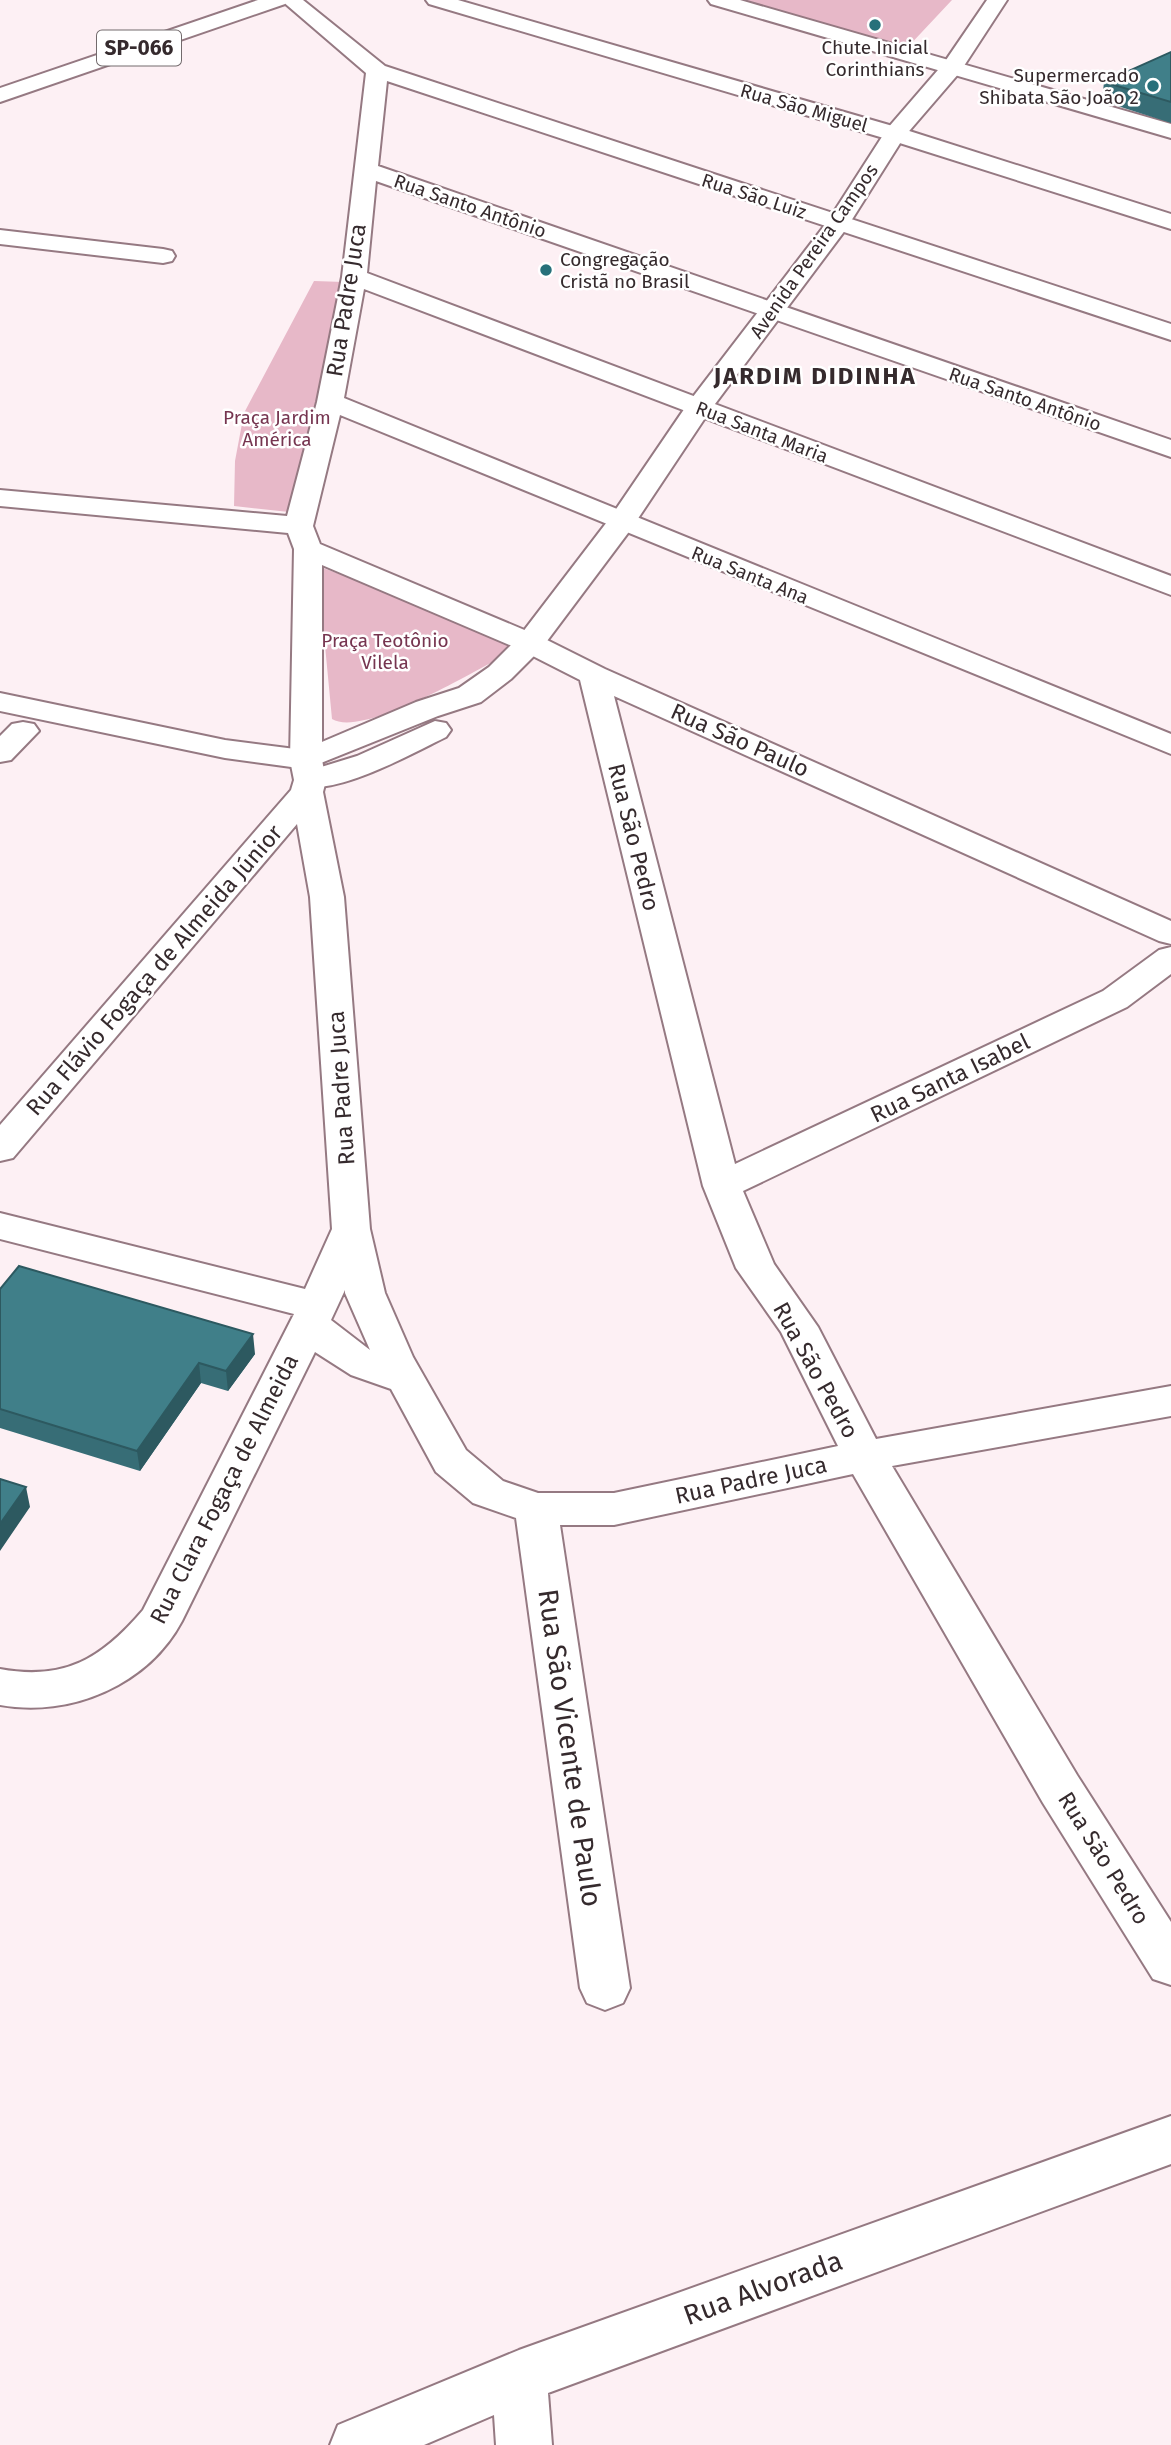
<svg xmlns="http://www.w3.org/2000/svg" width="1171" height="2445" viewBox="0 0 1171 2445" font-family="'Fira Sans',sans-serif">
<rect width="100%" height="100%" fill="#fdf0f4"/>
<!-- green -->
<path fill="#e7b8c8" d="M735,0H952L906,49Z
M314,281L344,282L323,396L289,512L234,506L235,461L244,413Z
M323,568L501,633L510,647L505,655C473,672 363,738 332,719L318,572Z"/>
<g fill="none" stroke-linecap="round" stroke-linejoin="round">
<defs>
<path id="minor" d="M281,0H303L385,66L1171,324V340L387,81L378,166L1171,440V457L376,181L367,273L1171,576V595L364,289L344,398L1171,734V754L340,415L313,526L320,544L541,637L605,669L1171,921V944L1159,941L614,696L735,1164L1103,991L1159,950L1171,947V974L1127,1007L743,1191L774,1264L818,1327L876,1439L1171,1386V1416L892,1466L1077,1775L1171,1922V1985L1153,1979L1043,1803L853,1474L614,1525H560L630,1988L623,2003L605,2010L587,2003L580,1988L516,1518L473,1503L436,1472L391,1389L351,1375L315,1352L182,1621C148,1685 70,1718 0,1705V1669C65,1681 102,1658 143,1610L294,1314L0,1239V1213L305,1289L332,1229L310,897L297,824L13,1158L0,1161V1125L291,790L294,780L290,760L294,549L288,533L0,506V490L287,516L317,402L342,277L366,73ZM322,565L519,649L580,680L703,1186L736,1268L781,1332L838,1446L614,1493H538L503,1481L466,1450L413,1357L385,1293L370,1229L344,897L323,792L326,780L322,760ZM345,1290V1293L370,1350L331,1320Z
M426,0H458L903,129L1171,214V229L887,139L429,4Z
M708,0H740L1171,124V138L711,4Z
M0,230L163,249L172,251L175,256L172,261L163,263L0,244Z
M23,722L34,724L39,731L11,760L0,762V736L12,724Z
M1171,2116V2164L548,2393L552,2445H496L494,2415L424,2445H330L338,2425L519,2350Z"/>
<path id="major" d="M258,0H288L285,4L0,102V88Z
M987,0H1007L960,72L904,137L846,229L709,412L631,529L541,649L511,679L481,702L438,716L306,769L225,758L0,711V693L225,740L303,750L416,702L459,688L489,667L519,637L610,518L689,402L828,221L887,129L944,63Z
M435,721L446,723L451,730L446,737C413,753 340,794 305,786L300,779L305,772L357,756Z"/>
</defs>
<!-- minor casing -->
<use href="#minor" stroke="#957982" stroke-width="4"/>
<!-- major casing -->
<use href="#major" stroke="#957982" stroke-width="4"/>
<!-- minor -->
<use href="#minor" fill="#fff" fill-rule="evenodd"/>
<!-- major -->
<use href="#major" fill="#fff" fill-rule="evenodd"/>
</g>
<!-- wall -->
<path fill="#376d76" d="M1171,52V123L1102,101L1104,82Z
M0,1289L255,1354L228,1391L201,1383L140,1471L0,1428Z"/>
<!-- shaded-wall -->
<path fill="#2d5960" d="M253,1334L255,1354L228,1391L226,1371Z
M199,1363L201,1383L140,1471L137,1451Z
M26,1487L30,1507L0,1551V1524Z"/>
<!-- building -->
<path fill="#407f89" stroke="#2d5960" stroke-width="2" d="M1171,52V102L1104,82Z
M19,1266L253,1334L226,1371L199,1363L137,1451L0,1409V1289Z
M0,1479L26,1487L0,1524Z"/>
<!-- markers -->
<g fill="#27707a" stroke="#fff" stroke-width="2.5">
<circle cx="875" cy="25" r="7"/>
<circle cx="1153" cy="86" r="7"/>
<circle cx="546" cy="270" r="7"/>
</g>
<g text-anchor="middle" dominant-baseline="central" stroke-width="5" stroke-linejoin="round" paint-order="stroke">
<!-- far-poi labels -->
<g font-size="19" fill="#352a2d" stroke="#fff">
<text x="875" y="47">Chute Inicial<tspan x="875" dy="22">Corinthians</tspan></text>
<text x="1139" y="75" text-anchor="end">Supermercado<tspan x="1139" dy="22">Shibata São João 2</tspan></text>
<text x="560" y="259" text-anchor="start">Congregação<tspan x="560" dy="22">Cristã no Brasil</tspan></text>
</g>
<!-- far-street labels -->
<g font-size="19" fill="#352a2d" stroke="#fff">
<text transform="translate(804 108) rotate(16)">Rua São Miguel</text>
<text transform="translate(754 196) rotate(18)">Rua São Luiz</text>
<text transform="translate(470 206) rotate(19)">Rua Santo Antônio</text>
<text transform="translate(814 251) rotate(-55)">Avenida Pereira Campos</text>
<text transform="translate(1025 399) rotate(19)">Rua Santo Antônio</text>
<text transform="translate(762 432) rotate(21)">Rua Santa Maria</text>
<text transform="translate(750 575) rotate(22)">Rua Santa Ana</text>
</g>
<!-- far-park labels -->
<g font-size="19" fill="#763550" stroke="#fff">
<text x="277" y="417">Praça Jardim<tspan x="277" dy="22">América</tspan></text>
<text x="385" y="640">Praça Teotônio<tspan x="385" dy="22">Vilela</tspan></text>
</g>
<!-- shield labels -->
<rect fill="#fff" stroke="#726a6c" stroke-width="2" x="97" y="30.5" width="84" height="35" rx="5"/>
<g font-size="21" font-weight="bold" fill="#352a2d">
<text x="139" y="48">SP-066</text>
</g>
<!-- street labels -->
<g font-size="23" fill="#352a2d" stroke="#fff">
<text transform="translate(346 300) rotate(-81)">Rua Padre Juca</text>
<text transform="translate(740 740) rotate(24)">Rua São Paulo</text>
<text transform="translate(634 837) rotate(76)">Rua São Pedro</text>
<text transform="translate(154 970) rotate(-49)">Rua Flávio Fogaça de Almeida Júnior</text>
<text transform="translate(950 1078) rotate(-26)">Rua Santa Isabel</text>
<text transform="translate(341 1088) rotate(-94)">Rua Padre Juca</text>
<text transform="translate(816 1370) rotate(61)">Rua São Pedro</text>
<text transform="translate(751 1480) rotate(-12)">Rua Padre Juca</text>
<text transform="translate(224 1489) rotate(-63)">Rua Clara Fogaça de Almeida</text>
<text transform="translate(1104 1858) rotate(58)">Rua São Pedro</text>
</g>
<!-- far-district labels -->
<g font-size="24" font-weight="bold" letter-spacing="2" fill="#352a2d" stroke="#fff">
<text x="815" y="376">JARDIM DIDINHA</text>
</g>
<!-- near-street labels -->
<g font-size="28" fill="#352a2d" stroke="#fff">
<text transform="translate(570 1748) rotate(82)">Rua São Vicente de Paulo</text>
<text transform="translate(763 2288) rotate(-20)">Rua Alvorada</text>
</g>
</g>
</svg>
